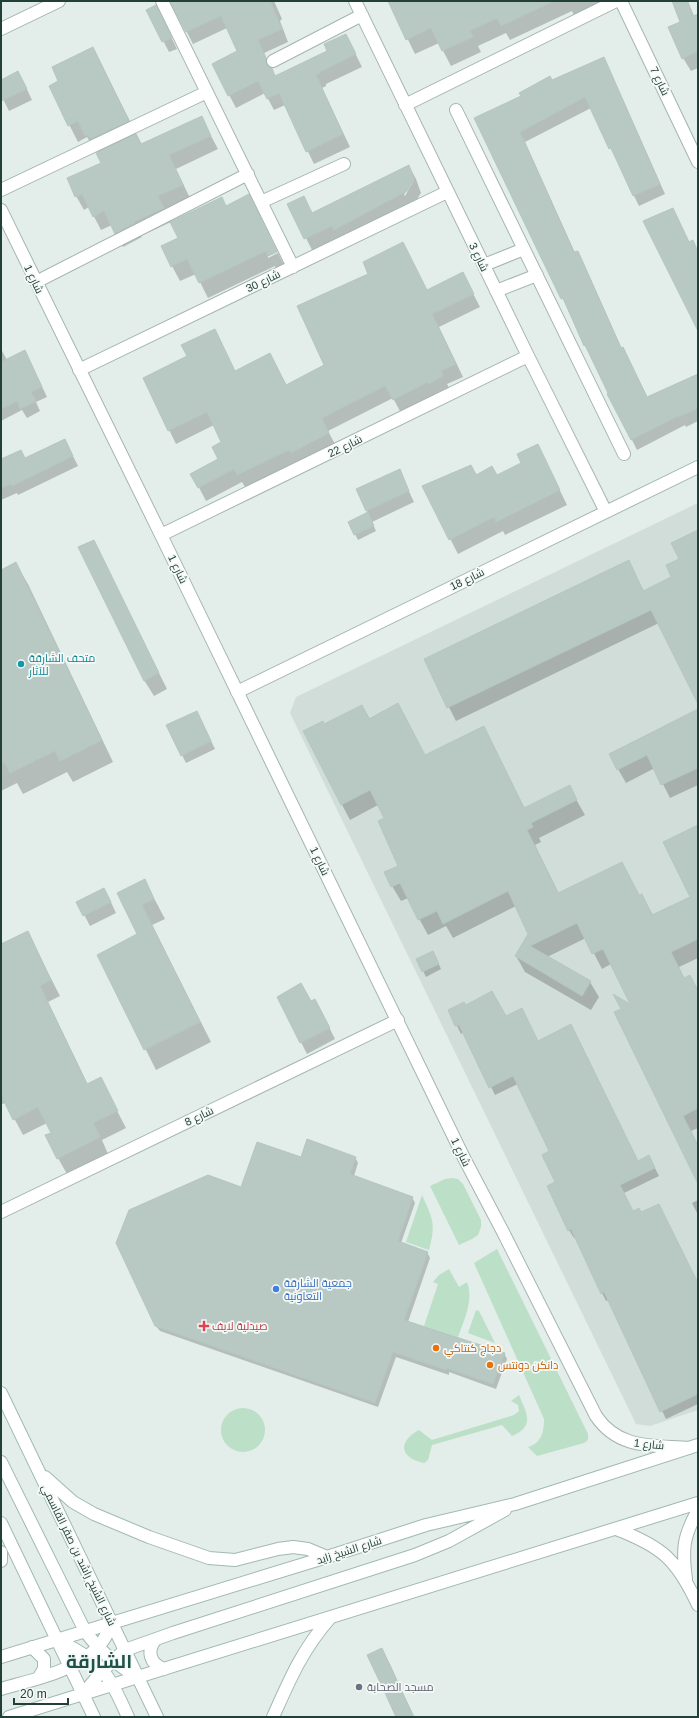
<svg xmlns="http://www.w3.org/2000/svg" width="699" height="1718" viewBox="0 0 699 1718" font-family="Arial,Cairo,sans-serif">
<rect width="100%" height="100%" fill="#e3ede9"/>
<!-- built -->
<path fill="#d1ddd8" d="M698,503V1410L650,1426L636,1424L290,713L296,697Z"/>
<!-- green -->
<path fill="#bcdfc7" d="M452,1178L458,1179L463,1184L481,1220V1227L478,1235L472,1239L459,1245L430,1186L445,1179Z
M422,1195C433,1219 436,1224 429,1250L406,1242Z
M497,1249L588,1434V1440L584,1443L537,1456L528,1447C542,1443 544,1431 544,1419L474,1263Z
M449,1269L459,1287L467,1282C474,1300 464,1320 458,1337L424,1326L438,1284L433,1282L439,1275Z
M476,1310L479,1311L495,1343L468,1333Z
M519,1395C527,1414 535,1426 512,1436L502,1425L432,1445L428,1460L424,1463C400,1458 397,1442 419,1430L432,1440L514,1415L519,1411L518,1405L511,1401Z
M221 1430a22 22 0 1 1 44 0a22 22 0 1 1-44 0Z"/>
<!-- shadow -->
<path fill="#0003" fill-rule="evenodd" d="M171,1H274L282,19L280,21L288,42L264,53L275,77L329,51L346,35L362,67L326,84V86L322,88L350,147L314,164L285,105L274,110L265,93L236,108L213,64L238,52L227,28L193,44Z
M389,1H598V3L574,15L572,11L510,40L506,33L478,46L481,52L451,66L439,43L415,54Z
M673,1H688L694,16L698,15V68L691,71L683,58L682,22Z
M147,10L161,17L177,49L169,52Z
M93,48L142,145L201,117L218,149L176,169L190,198L165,210L171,222L141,236L142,237L123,247L112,225L101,230L89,207L84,210L76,196L102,163L97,150L95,151L87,137L78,142L50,87L60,82Z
M604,58L665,194L639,206L591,108L525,142L575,253L577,252L583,262L622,349L648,398L698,375V421L686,427L685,425L637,450L585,345L476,118Z
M1,81L24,83L32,100L9,111L1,95Z
M409,166L416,179L421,193L414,204L313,252L289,204L303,197L313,214ZM412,180H414L405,196L404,195Z
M248,195L277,251L268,256V258L278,253L285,267L278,271L275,266L208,298L196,274L180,281L172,266L179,238L226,207Z
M673,209L698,261V331Z
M403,243L427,291L463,274L480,307L439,327L463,377L447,384L450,390L401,413L393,398L328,431L336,446L245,487L242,482L206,501L192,474L219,460L222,442L214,425L176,444L144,378L188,357L214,330L235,372L270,354L287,386L325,366L370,274Z
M1,349L7,360L30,361L47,397L36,402L40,411L27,418L22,410L1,421Z
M65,440L78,466L18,495L17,493L1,500V460L25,459Z
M545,460L567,505L505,535L503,531L458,554L423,486L471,466L477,475L497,476Z
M399,470L414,502L372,522L376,531L358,540L349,522L368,513L357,490Z
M698,531V701L659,623L456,721L425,660L628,562L644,591L672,577L681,559Z
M93,541L167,689L154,696L144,680Z
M16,564L28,584L113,762L73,782L67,772L23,794L17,783L1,791V571Z
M362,706L370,719L425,756L484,727L525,809L569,787L585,815L539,838L541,842L535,845L559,894L622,863L639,896L641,895L653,915L691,897L698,826V958L679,967L684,979L690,976L698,990V1128L691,1131L697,1143L698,1142V1178L633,1007L611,964L602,969L586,938L547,957L590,982L599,997L591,1010L525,972L516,956L529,934L516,906L453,938L446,926L428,935L408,898L401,901L392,886L399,866L385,819L378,805L350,820L304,732L324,725Z
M698,710V785L670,798L655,768L626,783L618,769Z
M197,712L215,749L186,763L182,755Z
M145,881L165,919L152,925L211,1042L156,1070L98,955L139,935L118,894Z
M110,900L116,913L90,926L78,903Z
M27,932L60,996L48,1002L88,1085L100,1078L126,1128L102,1140L108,1154L67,1174L58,1158L52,1133L47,1123L23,1135L6,1103L2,1104L1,1102V945Z
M436,958L441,969L426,977L418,960Z
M278,997L310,1002L321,1011L335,1039L307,1054Z
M465,1006L506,1017L538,1042L638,1162L649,1156L659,1176L624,1193L633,1212L698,1284V1404L666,1419L609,1300L606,1301L602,1293L575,1237L574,1238L569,1230L550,1152L518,1084L495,1095L464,1032L461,1034L449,1010Z
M355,1157L358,1163L354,1176L412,1197L415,1203L401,1243L427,1252L430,1258L408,1322L504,1353L507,1359L496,1389L449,1372V1375L396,1357L378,1407L160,1331L156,1326L241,1188L302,1159Z
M698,1200V1215L692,1203Z
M381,1649L390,1664L414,1717H397Z"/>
<!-- building -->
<path fill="#b8c8c2" stroke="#b5c7c1" d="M170,1H270L282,29L258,40L266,58V64L272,68L275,76L327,51L324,44L346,34L356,54L320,72V73L316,75L343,134L306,152L279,93L267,99L258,81L228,96L212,64L237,51L221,16L186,32Z
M388,1H554L501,26L497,18L470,31L473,37L442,51L431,28L406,40Z
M672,1H687L693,16L698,14V51L682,59L668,27L680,22Z
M156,5L172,38L162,42L146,10Z
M93,47L129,121L90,139L88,135L85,136L78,121L68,126L49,86L58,81L52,67Z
M604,57L660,184L633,196L611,148L609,149L585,97L520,132L574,252L578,251L621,348L623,347L647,397L698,374V408L679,417L678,416L631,440L607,394L608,393L585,345L584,346L563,298L561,299L534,243L474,118L521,96L519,93L550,76L552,80Z
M18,71L27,89L1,101V80Z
M202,116L211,136L169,155L183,185L158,196L164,208L134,222L135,223L115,234L104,211L93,217L82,194L75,197L67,178L101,163L96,153L136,134L141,144Z
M409,165L414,179L407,191L334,230L332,226L304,239L287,204L304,196L312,213Z
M249,194L277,252L268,256L266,251L199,283L187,259L171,267L161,246L178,238L170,222L222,197L226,206Z
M673,208L689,242L693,240L698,252V331L643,221Z
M403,242L427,290L463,272L474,294L432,314L456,364L441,371L443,376L429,384L428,382L393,400L385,386L322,418L329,433L291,453L289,450L237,475L234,469L198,488L190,474L218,459L212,447L221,442L207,412L168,431L143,378L187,356L181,345L215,329L235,371L270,353L286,385L324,365L297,306L368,274L363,262Z
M25,350L42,387L31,392L36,401L20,409L17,401L1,409V362Z
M65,439L73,456L12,486L11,484L1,488V459L21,450L25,458Z
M538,444L560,490L496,522L494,517L449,540L422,486L471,465L476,475L492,466L497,475L521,463L517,454Z
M400,469L409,491L366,511L356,489Z
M368,512L374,526L354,535L348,522Z
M698,530V704L651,610L447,708L424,659L629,560L643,591L671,577L666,565L679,559L671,543Z
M94,540L159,673L144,681L78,547Z
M16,562L102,740L60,761L55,751L10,773L5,763L1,764V570Z
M398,703L425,755L484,726L524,808L570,785L577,800L531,823L533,827L527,830L558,893L622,862L639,895L642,894L652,915L690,897L663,842L698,825V939L671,952L684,978L690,975L698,991V1108L683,1116L698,1146V1184L614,1012L621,1009L613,994L630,1004L603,949L592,954L577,923L530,946L591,981L582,996L515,956L528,934L508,891L443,924L437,911L418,920L400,883L391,887L384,872L398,866L378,821L384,818L370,790L341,805L303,731L323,721L324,724L362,705L369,719Z
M698,709V768L661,785L647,755L617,770L609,754Z
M197,711L211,741L181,756L166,725Z
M145,879L154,899L142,905L200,1022L144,1050L97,955L137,934L117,893Z
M104,888L111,902L83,916L76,902Z
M28,931L51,980L40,986L87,1084L101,1077L118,1111L93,1123L100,1137L57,1159L45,1135L51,1133L38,1107L13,1120L1,1095V944Z
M433,951L439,964L422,972L416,959Z
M301,983L311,1001L315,999L330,1028L300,1043L277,997Z
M492,991L506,1016L522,1008L538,1041L571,1024L638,1161L649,1155L655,1168L620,1185L633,1211L639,1208L641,1212L659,1204L698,1283V1394L660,1412L604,1292L601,1294L571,1229L568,1231L547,1186L555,1182L542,1155L549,1151L513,1076L489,1088L459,1025L455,1026L448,1010L464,1002L466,1005Z
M307,1139L356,1157L350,1174L413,1197L398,1241L428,1252L404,1320L505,1353L493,1384L446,1368V1370L393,1352L375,1403L155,1326L116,1243L129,1210L208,1175L241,1187L257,1142L301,1157Z
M382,1648L400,1688L414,1717H396L386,1695L367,1655Z"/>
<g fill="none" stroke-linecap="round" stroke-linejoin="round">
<defs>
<path id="street" d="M162,1L293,267
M355,1L528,356L606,512
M621,1L698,162
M1,29L59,1
M273,61L362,15
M405,105L616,1
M456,110L624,454
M1,190L207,92
M261,202L344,164
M1,210L161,535L464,1158L503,1232L596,1416C619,1450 654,1445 689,1448
M484,265L524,249
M36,282L248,174
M496,291L537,275
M79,370L447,192
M161,535L528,356
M237,692L698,467
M1,1212L398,1020
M616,1529C663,1547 677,1560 698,1605
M686,1579C682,1549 683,1537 698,1510"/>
<path id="secondary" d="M1,1393L157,1717
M1,1462L85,1631C102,1654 113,1661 137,1677
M45,1477L73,1502L94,1514L149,1537L209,1558L235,1560L278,1549L293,1547L308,1549L327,1557
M1,1523L94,1717
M1,1552V1561
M57,1639C72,1648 91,1657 103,1671C114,1684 121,1702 128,1717
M156,1639C146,1651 150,1664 164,1669
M32,1647L44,1659V1669L39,1677
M1,1657L327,1557L426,1525L515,1504L698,1445
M1,1689C31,1680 73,1672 96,1649C104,1642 108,1632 112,1623
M83,1694L103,1670L125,1650L173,1633L415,1555L449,1541L505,1510
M9,1717L698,1503
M273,1717C290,1679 302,1650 330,1618"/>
</defs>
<!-- street casing -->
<use href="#street" stroke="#a5b5b1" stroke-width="14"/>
<!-- secondary casing -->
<use href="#secondary" stroke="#a1b9b2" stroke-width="14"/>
<!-- street -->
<use href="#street" stroke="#fff" stroke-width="12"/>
<!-- secondary -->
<use href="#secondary" stroke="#fff" stroke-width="12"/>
</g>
<!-- markers -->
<circle fill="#0f9aa8" stroke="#f4f9f7" stroke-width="1.5" cx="21" cy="664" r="4"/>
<circle fill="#3f7fe0" stroke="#f4f9f7" stroke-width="1.5" cx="276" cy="1289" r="4"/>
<path fill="#e0444e" stroke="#f4f9f7" stroke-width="1.5" d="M202 1320h4v4h4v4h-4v4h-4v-4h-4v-4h4z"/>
<g fill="#e8710a" stroke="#f4f9f7" stroke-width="1.5">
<circle cx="436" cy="1348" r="4"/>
<circle cx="490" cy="1365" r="4"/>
</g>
<circle fill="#6b7280" stroke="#f4f9f7" stroke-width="1.5" cx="359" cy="1687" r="4"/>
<g text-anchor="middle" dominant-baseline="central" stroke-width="3.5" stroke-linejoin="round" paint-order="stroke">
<!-- street labels -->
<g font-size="11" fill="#223f39" stroke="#f4f9f7">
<text transform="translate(660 81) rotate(64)">شارع 7</text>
<text transform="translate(479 257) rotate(64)">شارع 3</text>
<text transform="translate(34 279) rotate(64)">شارع 1</text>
<text transform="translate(263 281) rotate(-26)">شارع 30</text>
<text transform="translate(345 446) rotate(-26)">شارع 22</text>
<text transform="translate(178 569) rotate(64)">شارع 1</text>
<text transform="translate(467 579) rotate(-26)">شارع 18</text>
<text transform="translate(320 861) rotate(64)">شارع 1</text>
<text transform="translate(199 1116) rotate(-26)">شارع 8</text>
<text transform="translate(461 1152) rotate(64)">شارع 1</text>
<text transform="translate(649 1444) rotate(6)">شارع 1</text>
<text transform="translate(349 1550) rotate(-18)">شارع الشيخ زايد</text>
<text transform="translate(79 1555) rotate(64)">شارع الشيخ راشد بن صقر القاسمي</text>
</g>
<!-- culture labels -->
<g font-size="11" fill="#0d838f" stroke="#f4f9f7" text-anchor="start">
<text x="29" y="658">متحف الشارقة<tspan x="29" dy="13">للآثار</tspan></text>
</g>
<!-- shop labels -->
<g font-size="11" fill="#366cbe" stroke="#f4f9f7" text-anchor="start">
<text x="284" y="1283">جمعية الشارقة<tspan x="284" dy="13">التعاونية</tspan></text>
</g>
<!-- health labels -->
<g font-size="11" fill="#be3a42" stroke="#f4f9f7" text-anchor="start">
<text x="212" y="1326">صيدلية لايف</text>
</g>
<!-- food labels -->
<g font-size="11" fill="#c56008" stroke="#f4f9f7" text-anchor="start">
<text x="444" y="1348">دجاج كنتاكي</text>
<text x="498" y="1365">دانكن دونتس</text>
</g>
<!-- worship labels -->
<g font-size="11" fill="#5b616d" stroke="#f4f9f7" text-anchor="start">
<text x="367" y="1687">مسجد الصحابة</text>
</g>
<!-- town labels -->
<g font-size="19" font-weight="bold" fill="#1e5248" stroke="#f4f9f7">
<text x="99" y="1661">الشارقة</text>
</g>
</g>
<!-- border -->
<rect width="699" height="1718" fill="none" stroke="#223f39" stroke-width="4"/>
<!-- scale -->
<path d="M14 1698v6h54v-6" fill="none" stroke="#223f39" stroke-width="2"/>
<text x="20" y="1698" font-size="12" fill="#223f39" stroke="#f4f9f7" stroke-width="3" paint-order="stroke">20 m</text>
</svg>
